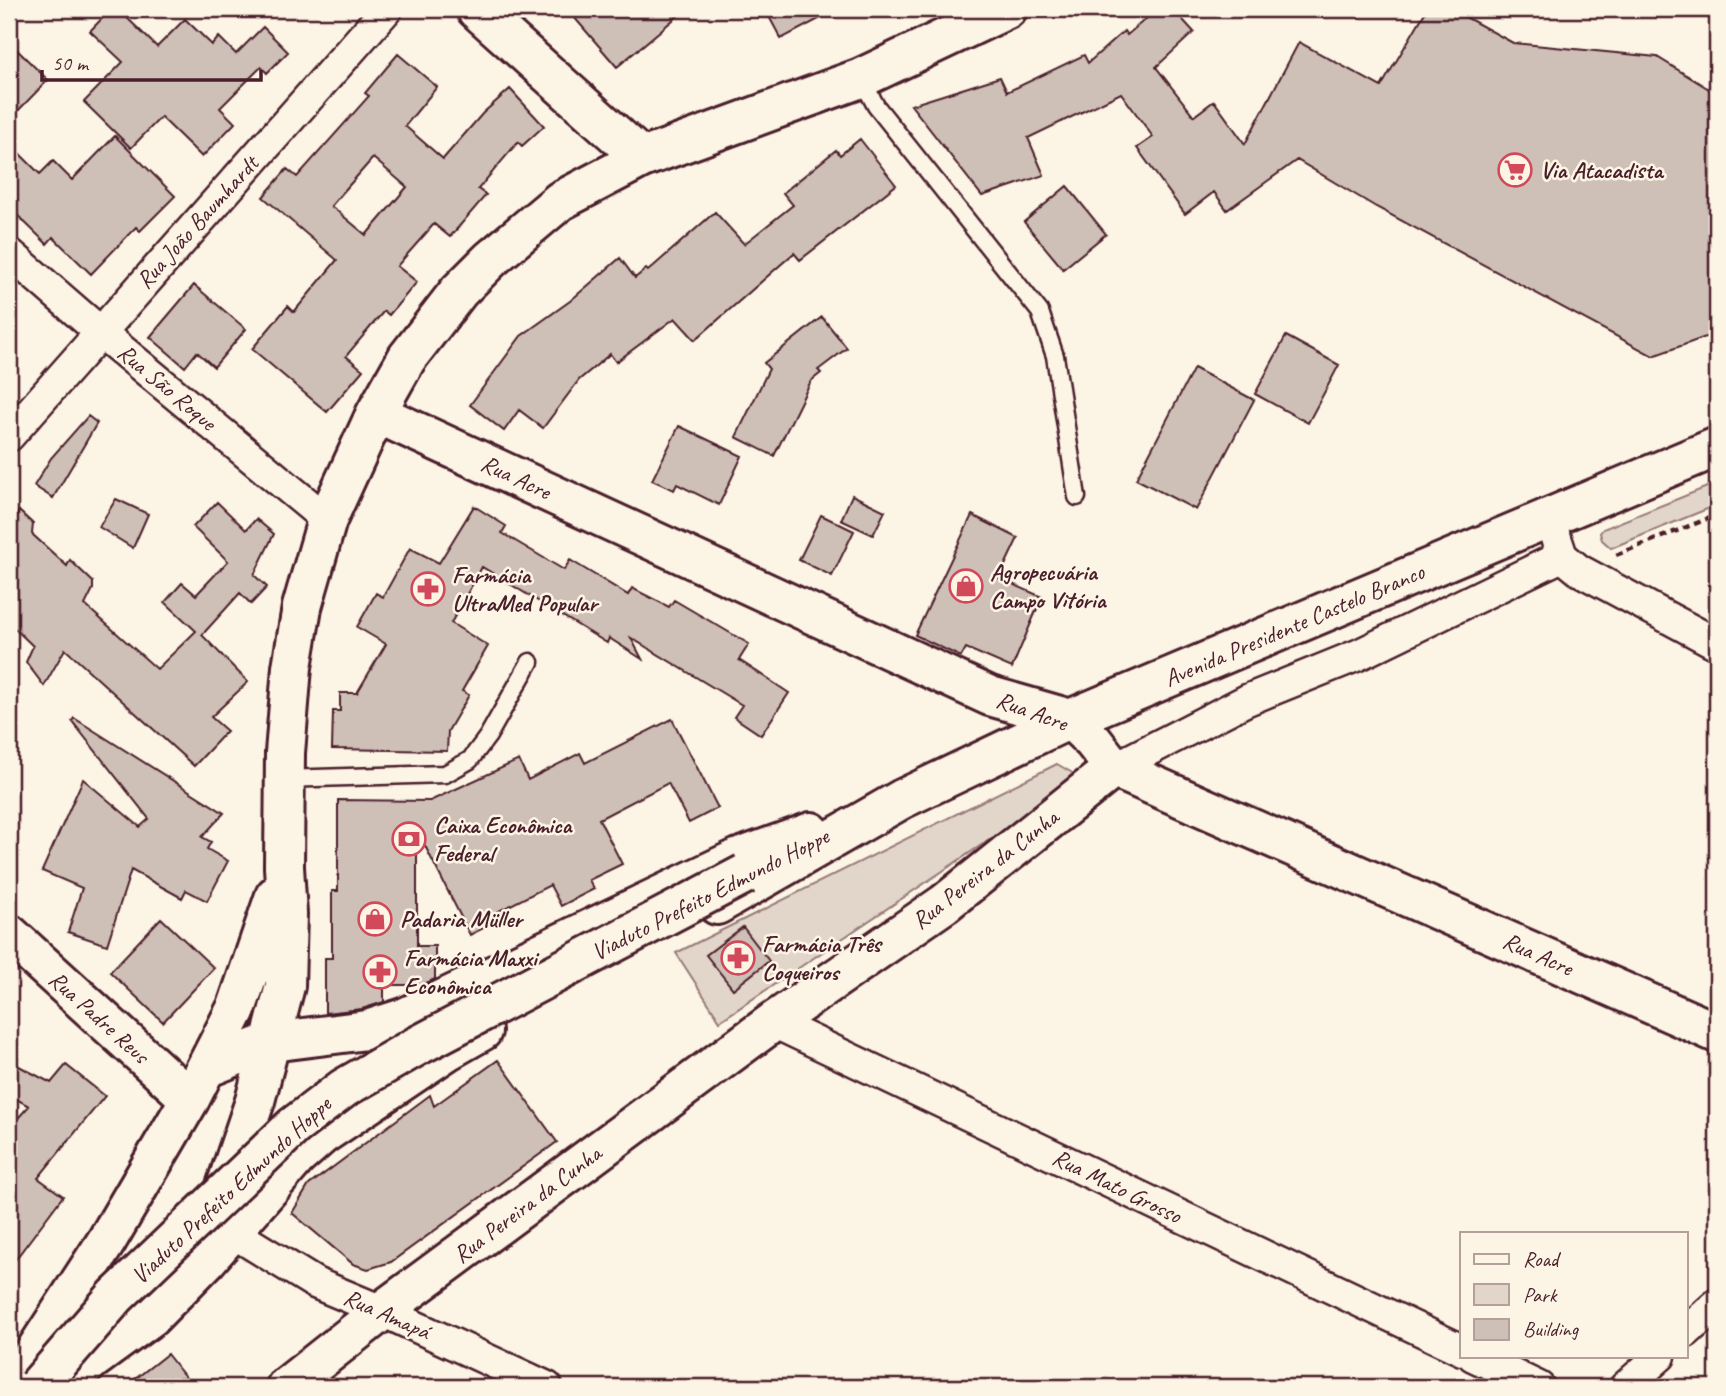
<svg xmlns="http://www.w3.org/2000/svg" width="1726" height="1396" viewBox="0 0 1726 1396" font-family="Caveat,sans-serif">
<rect width="100%" height="100%" fill="#fcf5e5"/>
<filter id="ink" filterUnits="userSpaceOnUse"><feTurbulence type="fractalNoise" baseFrequency=".0143" numOctaves="2"/><feDisplacementMap in="SourceGraphic" scale="14" xChannelSelector="R" yChannelSelector="G"/><feConvolveMatrix kernelMatrix="1 2 1 2 8 2 1 2 1" color-interpolation-filters="sRGB"/></filter>
<g filter="url(#ink)">
<!-- green -->
<path fill="#e2d5ca" stroke="#967a7a" stroke-width="2" d="M1717,483V505L1611,548L1602,540L1600,533L1603,529Z
M1057,764L1081,778L720,1021L676,953Z"/>
<!-- building -->
<path fill="#cfc0b7" stroke="#4a1f2b" stroke-width="2" fill-rule="evenodd" d="M111,9H118L157,47L185,19L212,45L219,37L236,54L263,27L288,52L267,73L261,67L220,108L235,123L202,157L161,117L131,148L84,102L123,62L90,31Z
M567,9H686L617,67Z
M765,9H838L781,39Z
M1157,9H1173L1194,32L1156,67L1194,116L1214,101L1245,144L1299,42L1381,87L1427,9H1451L1513,43L1657,57L1717,94V333L1653,356L1376,207L1297,160L1227,210L1214,192L1185,214L1137,148L1153,137L1121,93L1028,138L1044,175L982,196L911,105L1000,77L1007,92L1084,55L1088,63L1124,31L1127,35Z
M9,42L48,80L9,120Z
M398,54L437,87L405,126L443,159L483,113L510,89L544,126L522,146L518,142L478,189L486,195L450,237L434,224L397,266L417,282L389,315L384,311L346,356L363,370L327,412L252,349L288,306L294,312L337,260L263,197L287,169L297,177L369,96L365,93ZM373,158L407,187L366,235L331,206Z
M115,136L175,196L140,231L136,227L91,274L53,237L47,244L9,207V143L40,174L53,161L72,180Z
M860,139L896,185L800,260L794,253L695,340L675,318L616,362L610,354L579,380L543,428L519,410L504,431L470,405L521,336L570,301L620,258L635,278L646,269L648,271L715,212L744,244L793,205L783,193L836,150L840,155Z
M1067,186L1106,234L1063,269L1024,222Z
M194,285L246,329L214,367L197,352L185,367L150,337Z
M822,317L847,348L818,370L821,373L811,381L774,456L736,437L769,369L764,363Z
M1286,336L1339,365L1308,423L1255,394Z
M1194,368L1254,400L1196,510L1136,479Z
M88,416L97,423L53,498L34,486L51,458Z
M679,426L742,456L719,505L677,484L674,490L652,480Z
M852,495L885,511L873,535L841,520Z
M116,499L148,514L133,548L99,527Z
M217,502L246,530L256,519L274,534L254,575L267,587L251,604L240,593L202,635L248,682L211,717L227,731L194,766L65,649L44,686L26,662L33,646L9,623V514L15,519L19,511L33,524L32,534L67,566L70,560L93,582V589L85,605L157,669L196,631L165,602L182,583L196,595L228,561L193,527Z
M474,506L506,526L502,533L564,570L570,560L628,595L632,588L669,607L674,600L749,644L739,660L789,693L761,735L734,717L742,705L631,638L642,659L609,638L607,643L482,567L451,623L488,646L462,691L469,695L448,731L447,751L332,749L333,711H340V693H357L386,644L357,627L376,593L383,597L410,548L439,563Z
M821,515L854,531L832,576L799,560Z
M972,515L1018,538L999,578L1042,597L1012,668L966,648L961,657L915,635Z
M74,718L224,813L202,837L211,842L207,849L228,861L207,901L186,890L182,898L131,870L107,945L68,932L82,888L42,871L83,779L140,827L149,819L72,721Z
M672,719L718,808L689,823L668,783L599,819L622,864L589,880L594,889L561,906L550,885L495,913L499,920L470,935L417,830V946H435V979L422,985H384V1002L362,1009L325,1013V958H332V891H338V800L430,801L519,760L528,780L580,753L585,763Z
M161,918L214,968L163,1022L110,972Z
M743,927L769,961L733,989L706,955Z
M498,1060L557,1142L391,1262L368,1269L353,1264L292,1213L309,1185L430,1095L434,1106Z
M17,1065L51,1083L66,1065L105,1096L38,1178L63,1196L9,1268V1128L29,1106L9,1095V1079Z
M167,1354L193,1387H125Z"/>
<g fill="none" stroke-linecap="round" stroke-linejoin="round">
<defs>
<path id="lane" d="M861,78L876,106L1040,312L1055,356L1077,497
M283,779L445,774L470,760L488,736L530,662"/>
<path id="street" d="M9,253L100,332L327,520
M9,436L387,9
M1556,538L1562,556L1579,570L1717,644
M1114,768L1247,700L1358,655L1562,556
M773,1022L1462,1350
M232,1232L315,1283L382,1311L547,1387
M1686,1332L1717,1304
M1473,1356L1539,1387
M1625,1387L1660,1356"/>
<path id="secondary" d="M476,9L642,158
M376,413L990,696L1070,719L1093,741L1114,768L1717,1033
M717,905L902,799L1070,719L1717,447
M9,934L190,1099
M206,1068L271,1042L367,1030L404,1018L739,858L811,832
M221,1201L255,1101L285,986L287,914L284,867L285,753L292,667L302,607L327,520L376,413L407,358L459,291L491,259L560,201L642,158L861,78L1007,9
M12,1387L106,1242L190,1099L237,1007L275,896
M62,1387L92,1360L151,1317L207,1260L297,1157L322,1135L447,1051L482,1031
M286,1387L382,1311L773,1022L944,904L1114,768"/>
</defs>
<!-- lane casing -->
<use href="#lane" stroke="#4a1f2b" stroke-width="21"/>
<!-- street casing -->
<use href="#street" stroke="#4a1f2b" stroke-width="35"/>
<!-- secondary casing -->
<use href="#secondary" stroke="#4a1f2b" stroke-width="44"/>
<!-- path -->
<path stroke="#4a1f2b" stroke-width="4.5" stroke-dasharray="7 5" stroke-linecap="butt" d="M1616,555L1717,515"/>
<!-- lane -->
<use href="#lane" stroke="#fcf5e5" stroke-width="16"/>
<!-- street -->
<use href="#street" stroke="#fcf5e5" stroke-width="30"/>
<!-- secondary -->
<use href="#secondary" stroke="#fcf5e5" stroke-width="38"/>
<defs>
<path id="secondary-bridge" d="M37,1387L116,1296L294,1126L344,1088L417,1046L745,874"/>
</defs>
<!-- secondary-bridge casing -->
<use href="#secondary-bridge" stroke="#4a1f2b" stroke-width="44" stroke-linecap="butt"/>
<!-- secondary-bridge -->
<use href="#secondary-bridge" stroke="#fcf5e5" stroke-width="38"/>
</g>
</g>
<!-- icons -->
<defs>
<symbol id="supermarket-ring" viewBox="-11 -11 22 22"><circle r="9.5" fill="#fcf5e5" stroke="#d1495b" stroke-width="1.5"/><path d="M-6-5.5h2.5l.6 2H6L4.5 2H-2.5L-4.4-4H-6ZM-1.5 3.2a1.3 1.3 0 1 0 .1 0ZM3 3.2a1.3 1.3 0 1 0 .1 0Z" fill="#d1495b"/></symbol>
<symbol id="shop-ring" viewBox="-11 -11 22 22"><circle r="9.5" fill="#fcf5e5" stroke="#d1495b" stroke-width="1.5"/><path d="M-5-2.5h2.3a2.7 3.5 0 0 1 5.4 0H5L5.5 6h-11ZM-1.5-2.5h3a1.5 2.3 0 0 0-3 0Z" fill="#d1495b"/></symbol>
<symbol id="pharmacy-ring" viewBox="-11 -11 22 22"><circle r="9.5" fill="#fcf5e5" stroke="#d1495b" stroke-width="1.5"/><path d="M-2-6h4v4h4v4h-4v4h-4v-4h-4v-4h4Z" fill="#d1495b"/></symbol>
<symbol id="bank-ring" viewBox="-11 -11 22 22"><circle r="9.5" fill="#fcf5e5" stroke="#d1495b" stroke-width="1.5"/><path d="M-6-4H6V4H-6ZM0-2.3a2.3 2.3 0 1 0 0 4.6a2.3 2.3 0 1 0 0-4.6Z" fill="#d1495b"/></symbol>
</defs>
<g fill-rule="evenodd">
<use href="#supermarket-ring" x="1496" y="151" width="38" height="38"/>
<use href="#shop-ring" x="947" y="567" width="38" height="38"/>
<use href="#pharmacy-ring" x="409" y="570" width="38" height="38"/>
<use href="#bank-ring" x="390" y="820" width="38" height="38"/>
<use href="#shop-ring" x="356" y="900" width="38" height="38"/>
<use href="#pharmacy-ring" x="719" y="939" width="38" height="38"/>
<use href="#pharmacy-ring" x="361" y="953" width="38" height="38"/>
</g>
<g text-anchor="middle" dominant-baseline="central" stroke-width="5" stroke-linejoin="round" paint-order="stroke">
<!-- poi labels -->
<g font-size="24" font-weight="bold" fill="#4a1f2b" stroke="#fcf5e5" text-anchor="start">
<text x="1540" y="170">Via Atacadista</text>
<text x="990" y="572">Agropecuária<tspan x="990" dy="28">Campo Vitória</tspan></text>
<text x="452" y="575">Farmácia<tspan x="452" dy="28">UltraMed Popular</tspan></text>
<text x="434" y="825">Caixa Econômica<tspan x="434" dy="28">Federal</tspan></text>
<text x="400" y="919">Padaria Müller</text>
<text x="762" y="944">Farmácia Três<tspan x="762" dy="28">Coqueiros</tspan></text>
<text x="404" y="958">Farmácia Maxxi<tspan x="404" dy="28">Econômica</tspan></text>
</g>
<!-- street labels -->
<g font-size="24" fill="#4a1f2b" stroke="#fcf5e5">
<text transform="translate(197 222) rotate(-48)">Rua João Baumhardt</text>
<text transform="translate(167 387) rotate(40)">Rua São Roque</text>
<text transform="translate(516 477) rotate(25)">Rua Acre</text>
<text transform="translate(1294 625) rotate(-23)">Avenida Presidente Castelo Branco</text>
<text transform="translate(1032 711) rotate(20)">Rua Acre</text>
<text transform="translate(985 869) rotate(-38)">Rua Pereira da Cunha</text>
<text transform="translate(710 894) rotate(-27)">Viaduto Prefeito Edmundo Hoppe</text>
<text transform="translate(1538 954) rotate(24)">Rua Acre</text>
<text transform="translate(99 1017) rotate(42)">Rua Padre Reus</text>
<text transform="translate(1117 1186) rotate(26)">Rua Mato Grosso</text>
<text transform="translate(231 1190) rotate(-43)">Viaduto Prefeito Edmundo Hoppe</text>
<text transform="translate(527 1204) rotate(-37)">Rua Pereira da Cunha</text>
<text transform="translate(387 1314) rotate(24)">Rua Amapá</text>
</g>
</g>
<!-- margin -->
<rect width="1726" height="1396" fill="none" stroke="#fcf5e5" stroke-width="35"/>
<rect x="18" y="18" width="1691" height="1361" fill="none" stroke="#4a1f2b" stroke-width="2.5" filter="url(#ink)"/>
<!-- legend -->
<rect x="1460" y="1232" width="228" height="126" fill="#fcf5e5" stroke="#b59f9b" stroke-width="2"/>
<rect x="1474" y="1254" width="35" height="10" fill="#fcf5e5" stroke="#b59f9b" stroke-width="2"/>
<text x="1523" y="1266" font-size="21" fill="#4a1f2b">Road</text>
<rect x="1474" y="1284" width="35" height="21" fill="#e2d5ca" stroke="#b59f9b" stroke-width="2"/>
<text x="1523" y="1302" font-size="21" fill="#4a1f2b">Park</text>
<rect x="1474" y="1319" width="35" height="21" fill="#cfc0b7" stroke="#b59f9b" stroke-width="2"/>
<text x="1523" y="1336" font-size="21" fill="#4a1f2b">Building</text>
<!-- scale -->
<path d="M42 70v10h219v-10" fill="none" stroke="#4a1f2b" stroke-width="3.5"/>
<text x="52" y="70" font-size="21" fill="#4a1f2b" stroke="#fcf5e5" stroke-width="5" paint-order="stroke">50 m</text>
</svg>
